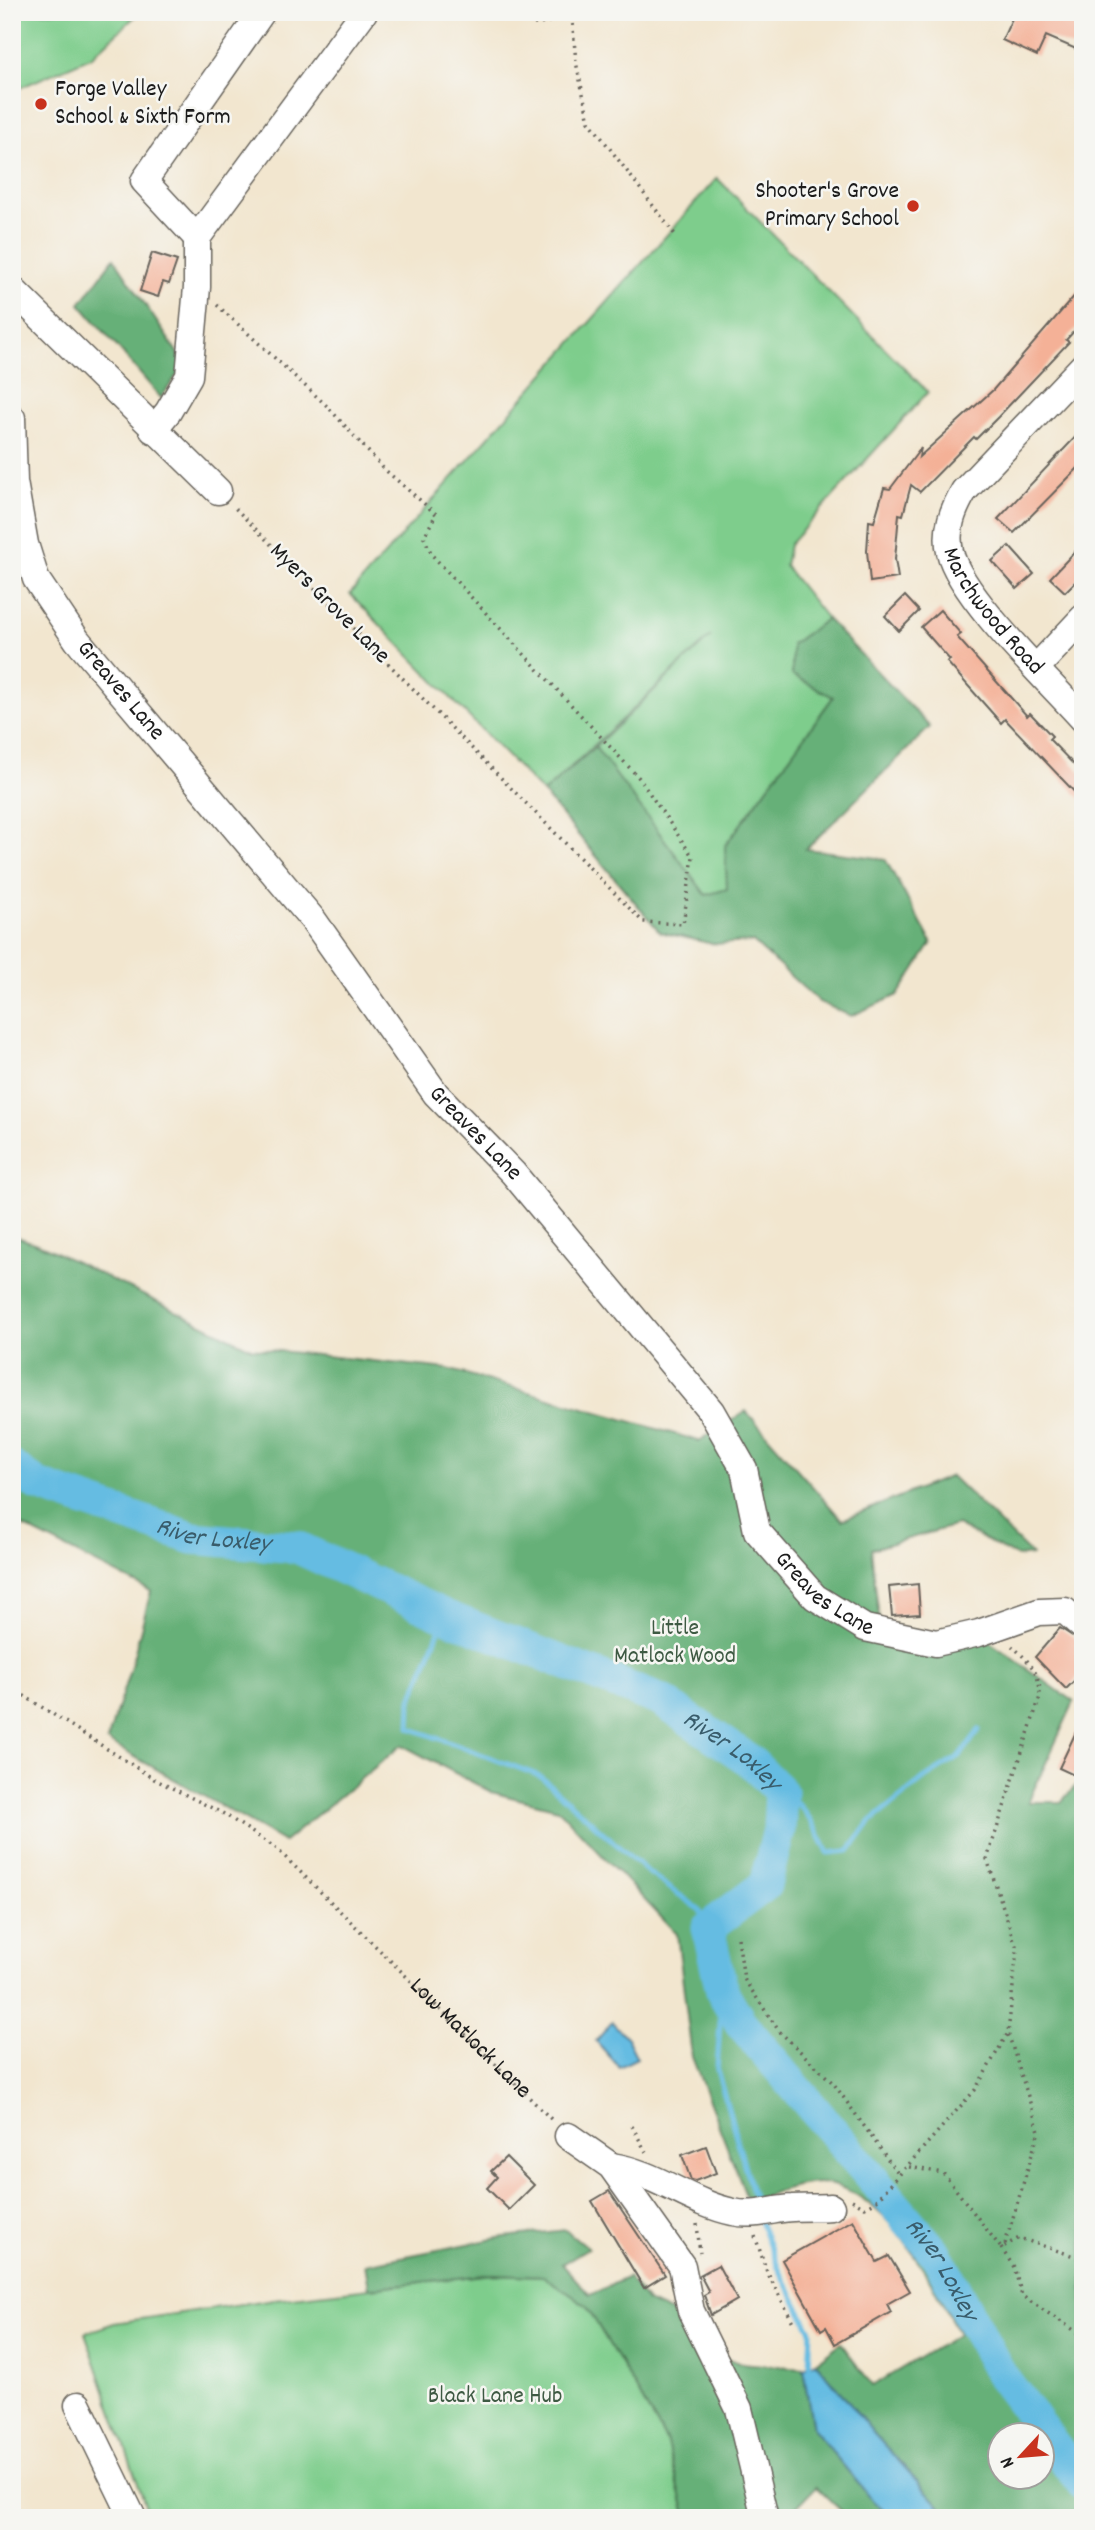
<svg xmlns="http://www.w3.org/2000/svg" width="1095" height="2530" viewBox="0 0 1095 2530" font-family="Dekko,sans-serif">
<rect width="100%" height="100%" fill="#f6f6f2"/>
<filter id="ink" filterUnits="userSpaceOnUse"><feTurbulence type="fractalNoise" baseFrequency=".0143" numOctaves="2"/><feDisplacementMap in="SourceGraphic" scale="14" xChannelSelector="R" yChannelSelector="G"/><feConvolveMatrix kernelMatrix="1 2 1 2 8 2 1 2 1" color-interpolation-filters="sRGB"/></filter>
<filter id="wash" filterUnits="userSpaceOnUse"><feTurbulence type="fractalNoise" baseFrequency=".00686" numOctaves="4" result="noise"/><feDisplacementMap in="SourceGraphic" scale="28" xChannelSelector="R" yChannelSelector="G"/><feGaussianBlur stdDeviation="1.57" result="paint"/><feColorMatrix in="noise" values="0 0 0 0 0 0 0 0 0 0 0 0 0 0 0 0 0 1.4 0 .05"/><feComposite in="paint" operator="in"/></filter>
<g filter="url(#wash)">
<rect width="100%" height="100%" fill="#f2e6cf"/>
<!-- green -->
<path fill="#7ecd8c" stroke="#4d7454" stroke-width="2" d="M12,12H140L91,57L15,90L12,89Z
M717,178L928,392L789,545L785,566L827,619L792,644L833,697L725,846L728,889L706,896L595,747L711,636L543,793L350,594Z
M493,2274L543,2276L586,2305L666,2440L687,2518H150L85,2333L114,2323L274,2299Z"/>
<!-- forest -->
<path fill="#66b078" stroke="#41664a" stroke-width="2" fill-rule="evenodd" d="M114,258L185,364L161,398L80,304Z
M827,619L930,727L806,849L885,859L932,943L898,995L851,1016L819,1002L753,942L713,944L660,932L543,793L595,747L706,895L727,889L725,846L833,697L792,675V644Z
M12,1235L45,1247L251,1348L448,1369L699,1441L746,1411L842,1520L951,1476L1032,1555L1017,1557L957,1525L871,1549L882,1644L983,1637L1074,1702L1028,1802H1061L1083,1778V2518H951L875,2435L816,2362L841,2343L872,2386L959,2334C933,2285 889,2193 827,2184C802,2180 772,2194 748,2201L692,2057L677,1934L558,1809L491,1792L402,1745L284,1842L107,1741L130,1670L151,1591L12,1521ZM1000,2436H1042V2478H1000Z
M566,2230L588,2248L562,2264L590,2295L628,2277L647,2302L687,2320L701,2349L740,2363L803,2368L813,2429L869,2496L892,2518H849L816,2487L786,2518H687L666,2440L586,2305L543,2276L493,2274L369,2288L365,2264L504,2237Z"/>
<!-- water -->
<path fill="#65bce2" stroke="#406c7f" stroke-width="2" d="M612,2022L627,2038L637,2058L619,2067L596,2041Z
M816,2362L875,2435L951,2518H892L869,2496L813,2429L803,2368Z"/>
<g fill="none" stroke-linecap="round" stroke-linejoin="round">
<!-- stream -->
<path stroke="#65bce2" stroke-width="5" d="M445,1616L411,1701L410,1728L540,1776L645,1870L699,1909L708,1928
M781,1792C802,1799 819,1834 828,1853L849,1851L871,1821L925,1778L960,1756L979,1730
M722,1991L717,2070L756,2206
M759,2219L779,2269L811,2331L809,2365"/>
<!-- river -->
<path stroke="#65bce2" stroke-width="33" id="s1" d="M12,1467L38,1485L192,1538L297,1547L445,1616L662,1701L749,1760L781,1792L779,1830L765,1885L708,1928L722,1991L740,2022L936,2254L1001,2375L1083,2484"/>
</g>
<g id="blocks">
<!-- building -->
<path fill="#f4b197" d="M1015,12H1067L1083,19V52L1046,36L1037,56L1002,40Z
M152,253L177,261L169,284L163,282L158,297L140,291Z
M1083,286V321L1066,340L1069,342L998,417L976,439L974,437L920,492L911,485L903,515L899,514L895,559L898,578L870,582L867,551L869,521L874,522L884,488L890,489L921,448L919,457L993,390Z
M1083,429V463L1014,533L998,519Z
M1083,543V574L1065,592L1050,578Z
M1009,546L1034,574L1017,589L992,561Z
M905,596L919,611L899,631L885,616Z
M940,610L961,634L957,637L1027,716L1030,713L1052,736L1049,739L1083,774V801L1005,719L1001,723L947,662L950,660L921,627Z
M918,1584L920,1614L892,1616L889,1587Z
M1060,1628L1083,1643V1672L1066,1689L1035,1657Z
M1083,1717V1761L1076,1776L1059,1768Z
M706,2146L716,2173L695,2181L691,2180L682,2155Z
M506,2157L534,2185L509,2210L487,2188L497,2177L491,2171Z
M609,2191L665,2275L644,2288L592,2201Z
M853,2220L877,2262L889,2256L910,2291L887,2304L891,2312L835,2344L826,2327L821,2330L782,2260Z
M718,2265L737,2300L711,2315L704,2295L709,2292L700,2275Z"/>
</g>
</g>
<g filter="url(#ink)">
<use href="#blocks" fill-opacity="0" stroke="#67635b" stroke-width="2"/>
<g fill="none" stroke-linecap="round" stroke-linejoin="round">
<defs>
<g id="minor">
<path d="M197,238L144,181L262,12"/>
<path d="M12,289L218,491"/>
<path id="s3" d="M1083,366L964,491C953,510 945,529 950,552C960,596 1049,681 1083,719"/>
<path id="s4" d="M12,418L14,482L25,544L36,579L77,640L314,921L436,1094L513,1173L711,1411L744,1469L757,1531L815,1597L865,1628L936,1643L979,1633L1039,1612L1065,1611L1083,1627"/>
<path d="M153,430L168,412L189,376L197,287V238L364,12"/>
<path d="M1037,667L1083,618"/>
<path d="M568,2136L611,2166L682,2266L691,2311L739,2409L765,2518"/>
<path d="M611,2166C655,2172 690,2203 733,2212C754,2217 772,2209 793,2208C805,2207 818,2208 831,2207"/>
<path d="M78,2405L133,2518"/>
</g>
</defs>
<!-- minor casing -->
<use href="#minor" stroke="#67635b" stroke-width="29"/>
<!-- path -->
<g stroke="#67635b" stroke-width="3.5" stroke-dasharray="2 5" stroke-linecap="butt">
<path d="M517,12L537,25L581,12"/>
<path d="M572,17L576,62L589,121L676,236"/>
<path d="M217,305L327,406L384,469L436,514L424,537L432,555L639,778L693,857L683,924L643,922L234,507"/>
<path id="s2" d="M12,1688L154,1779L224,1814L276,1848L553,2121"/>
<path d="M738,1938L744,1979L779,2031L834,2084L899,2175"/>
<path d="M632,2126L646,2152"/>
<path d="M909,2167L943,2173L1001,2248L1019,2238L1083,2259"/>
<path d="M852,2200L865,2207L875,2202L975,2090L1008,2033L1017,1949L987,1859L1040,1697C1041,1673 1029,1661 1012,1646"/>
<path d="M697,2224L700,2253"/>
<path d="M755,2236L767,2272L794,2324"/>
<path d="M1005,2244L1039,2131L1008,2033"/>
<path d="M1001,2248L1014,2267L1022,2296L1083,2336"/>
</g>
<!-- minor -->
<use href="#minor" stroke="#fff" stroke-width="26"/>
</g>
</g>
<!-- markers -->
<g fill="#c8321e" stroke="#f6f6f2" stroke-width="2.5">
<circle cx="41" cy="104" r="7"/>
<circle cx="913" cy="206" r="7"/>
</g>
<g text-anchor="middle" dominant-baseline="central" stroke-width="5" stroke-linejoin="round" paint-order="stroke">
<!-- poi labels -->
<g font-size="24" fill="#1c1c1c" stroke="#f6f6f2" text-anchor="start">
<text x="55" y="90">Forge Valley<tspan x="55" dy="28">School &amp; Sixth Form</tspan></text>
<text x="899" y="192" text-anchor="end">Shooter's Grove<tspan x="899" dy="28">Primary School</tspan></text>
</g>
<!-- street labels -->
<g font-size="24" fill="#1c1c1c" stroke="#f6f6f2">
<text transform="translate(329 604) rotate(45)">Myers Grove Lane</text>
<text stroke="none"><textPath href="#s3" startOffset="310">Marchwood Road</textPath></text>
<text stroke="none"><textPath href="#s4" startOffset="304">Greaves Lane</textPath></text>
<text stroke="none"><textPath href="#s4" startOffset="872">Greaves Lane</textPath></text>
<text stroke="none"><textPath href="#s4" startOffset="1460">Greaves Lane</textPath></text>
<text stroke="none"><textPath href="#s2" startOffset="581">Low Matlock Lane</textPath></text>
</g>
<!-- park labels -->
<g font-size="24" fill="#3e5a43" stroke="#f6f6f2">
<text x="675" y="1629">Little<tspan x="675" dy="28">Matlock Wood</tspan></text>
<text x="495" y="2397">Black Lane Hub</text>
</g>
<!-- water labels -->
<g font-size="26" font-style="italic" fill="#395c6b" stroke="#f6f6f2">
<text stroke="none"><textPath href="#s1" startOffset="215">River Loxley</textPath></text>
<text stroke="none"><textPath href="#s1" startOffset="782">River Loxley</textPath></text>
<text stroke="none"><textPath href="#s1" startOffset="1433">River Loxley</textPath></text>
</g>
</g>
<!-- margin -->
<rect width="1095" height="2530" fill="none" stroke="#f6f6f2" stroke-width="42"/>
<!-- north arrow -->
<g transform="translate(1021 2456) rotate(244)"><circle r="33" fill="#f6f6f2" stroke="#9f9f9c" stroke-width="2"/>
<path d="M0-5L12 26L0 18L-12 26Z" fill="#c8321e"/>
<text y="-10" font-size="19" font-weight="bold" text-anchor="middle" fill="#1c1c1c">N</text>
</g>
</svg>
